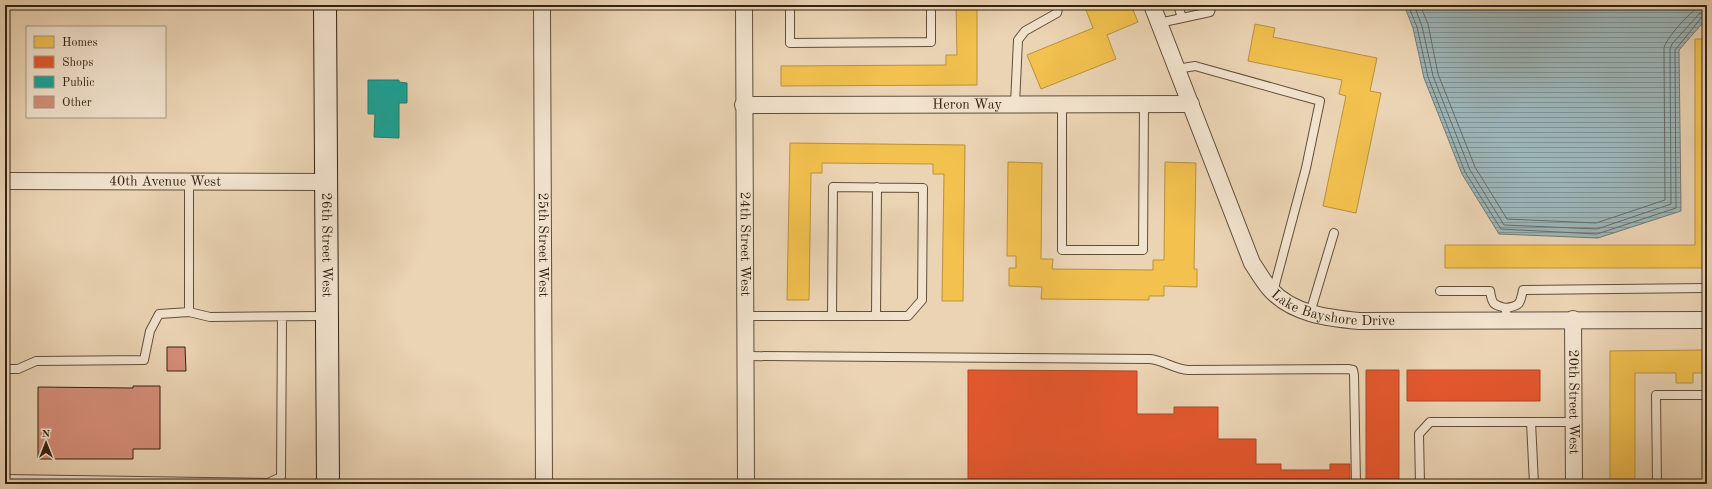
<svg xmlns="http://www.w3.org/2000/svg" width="1712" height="489" viewBox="0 0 1712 489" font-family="'Old Standard TT',serif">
<defs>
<pattern id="water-rules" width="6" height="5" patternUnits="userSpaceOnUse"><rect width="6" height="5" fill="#9cb5b8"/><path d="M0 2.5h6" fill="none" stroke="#809394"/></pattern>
</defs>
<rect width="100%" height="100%" fill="#ebd4b4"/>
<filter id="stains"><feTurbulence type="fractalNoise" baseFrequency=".005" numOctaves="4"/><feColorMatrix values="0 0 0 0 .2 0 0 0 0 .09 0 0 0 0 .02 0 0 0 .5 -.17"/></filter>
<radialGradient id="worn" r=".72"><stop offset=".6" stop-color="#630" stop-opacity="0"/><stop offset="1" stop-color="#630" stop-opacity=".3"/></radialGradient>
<!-- water -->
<path fill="url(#water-rules)" stroke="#727a75" d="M1404,5H1707V18L1679,50L1681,211L1598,238L1499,234L1462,174L1424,78L1413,28Z"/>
<!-- homes -->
<path fill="#f2c14e" stroke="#b9913c" d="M956,5H977V85L781,86V66L946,65V55H957Z
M1084,5H1123L1124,7L1131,5L1138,22L1107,35L1116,59L1041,89L1027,55L1093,28Z
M1255,5H1279L1278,10Z
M1255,24L1275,28L1273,37L1377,58L1370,91L1381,93L1356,213L1323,206L1346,96L1339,94L1342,80L1248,61Z
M1695,39H1707V268H1445V245H1695Z
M790,143L965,145L963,301H942L944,174H933V164L822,163V173H811L809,300H787Z
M1008,162L1042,163L1041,259H1053L1052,269L1153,270V260H1164L1165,162L1196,163L1194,269H1197V287L1164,286V296H1149V300L1041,299L1042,287L1009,286V268H1016V256H1007Z
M1707,350V373H1693V383H1676V373H1635V484H1610V351Z"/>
<!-- shops -->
<path fill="#e4572e" stroke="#af4725" d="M968,370L1137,371V414H1174V407H1218V439H1256V464H1281V470H1330V464H1350V484H968Z
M1366,370H1399V484H1366Z
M1407,370H1540V401H1407Z"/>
<!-- public -->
<path fill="#17a398" stroke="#1f7c70" d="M368,80H399V82L407,83V103H399V138L374,137L375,114H368Z"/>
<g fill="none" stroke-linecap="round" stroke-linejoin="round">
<!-- shore -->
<path stroke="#686c64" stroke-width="1" d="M1408,5L1417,27L1428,77L1465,172L1501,229L1597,234L1676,208L1675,50L1702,17L1707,16
M1414,5L1422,26L1433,76L1470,170L1504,225L1597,229L1671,204L1670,49L1672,44L1699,14L1707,11
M1420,5L1428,24L1438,74L1475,167L1507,219L1596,223L1665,200L1664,48C1666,38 1692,9 1702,5"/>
</g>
<!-- building -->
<path fill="#d58d79" stroke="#321" d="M167,347H185L186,371H167Z
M133,386H160V449H133V459H38V387L133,388Z"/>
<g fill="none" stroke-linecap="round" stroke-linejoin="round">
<defs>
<path id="lane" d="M790,5V43L931,42V5
M1178,5L1182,18
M1159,23L1210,12L1212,5
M1177,69L1195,66L1320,101L1306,168L1273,292
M1015,104L1018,40L1025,31L1057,13L1059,5
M1062,104V250H1143L1144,104
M189,182V312L210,317L326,316
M1440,291H1490C1492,304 1493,305 1506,308
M1310,313L1334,233
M876,315L877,187
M746,316H908L922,300L923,188L833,187L832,315
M1506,320V308C1520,306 1520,304 1523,290L1707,288
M746,356L1150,359C1163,360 1174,369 1188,370L1348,369L1353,370L1354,375L1356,484
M5,369H18L36,361L144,360L150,331L159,314L189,312
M1531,422L1534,484
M5,479L268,483L281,477L282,317
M1420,484L1419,434L1430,422H1574
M1657,484L1656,395H1707"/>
<g id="street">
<path id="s1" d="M542,5L544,484"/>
<path id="s2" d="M744,5L746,484"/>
<path id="s3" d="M1152,5L1252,263C1258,272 1263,281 1270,289C1292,314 1328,318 1359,321L1707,320"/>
<path id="s4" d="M743,105L1191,104"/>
<path id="s5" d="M5,181L326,182"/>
<path id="s6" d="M1573,319L1574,484"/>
</g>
<g id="secondary">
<path id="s7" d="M325,5L328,484"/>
</g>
</defs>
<!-- lane casing -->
<use href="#lane" stroke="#614e3a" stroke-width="10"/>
<!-- street casing -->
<use href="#street" stroke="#614e3a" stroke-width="18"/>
<!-- secondary casing -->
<use href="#secondary" stroke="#321" stroke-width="24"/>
<!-- lane -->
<use href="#lane" stroke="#f2e3ce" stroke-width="8"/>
<!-- street -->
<use href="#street" stroke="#f2e3ce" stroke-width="16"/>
<!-- secondary -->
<use href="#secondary" stroke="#f2e3ce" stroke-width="22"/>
</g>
<g text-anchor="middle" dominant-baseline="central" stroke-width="4" stroke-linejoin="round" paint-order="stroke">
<!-- street labels -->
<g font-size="14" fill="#321" stroke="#f2e3ce">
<text stroke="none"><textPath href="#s4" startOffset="224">Heron Way</textPath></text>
<text stroke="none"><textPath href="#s5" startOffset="160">40th Avenue West</textPath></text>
<text stroke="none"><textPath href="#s1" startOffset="240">25th Street West</textPath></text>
<text stroke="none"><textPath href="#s2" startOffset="239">24th Street West</textPath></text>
<text stroke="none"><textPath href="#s7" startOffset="240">26th Street West</textPath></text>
<text stroke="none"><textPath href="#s3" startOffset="377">Lake Bayshore Drive</textPath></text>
<text stroke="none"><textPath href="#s6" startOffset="83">20th Street West</textPath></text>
</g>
</g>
<!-- margin -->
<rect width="1712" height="489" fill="none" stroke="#ebd4b4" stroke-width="20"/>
<rect x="6" y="6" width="1700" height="477" fill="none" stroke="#321" stroke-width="2"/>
<rect x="10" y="10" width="1692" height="469" fill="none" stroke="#321"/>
<!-- legend -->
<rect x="26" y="26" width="140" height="92" fill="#f2e3ce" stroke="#a69682"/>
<rect x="34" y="36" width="20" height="12" fill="#f2c14e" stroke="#a69682"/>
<text x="62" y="46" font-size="12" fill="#332211">Homes</text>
<rect x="34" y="56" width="20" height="12" fill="#e4572e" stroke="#a69682"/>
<text x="62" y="66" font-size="12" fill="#332211">Shops</text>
<rect x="34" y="76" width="20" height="12" fill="#17a398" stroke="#a69682"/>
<text x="62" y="86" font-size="12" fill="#332211">Public</text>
<rect x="34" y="96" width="20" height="12" fill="#d58d79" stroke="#a69682"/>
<text x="62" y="106" font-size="12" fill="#332211">Other</text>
<!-- north arrow -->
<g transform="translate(46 443)" stroke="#f2e3ce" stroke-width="3" paint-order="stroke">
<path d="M0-3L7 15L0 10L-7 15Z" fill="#332211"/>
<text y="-6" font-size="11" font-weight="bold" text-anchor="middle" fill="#332211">N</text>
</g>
<rect width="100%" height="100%" filter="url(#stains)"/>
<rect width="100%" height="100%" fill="url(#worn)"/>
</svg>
